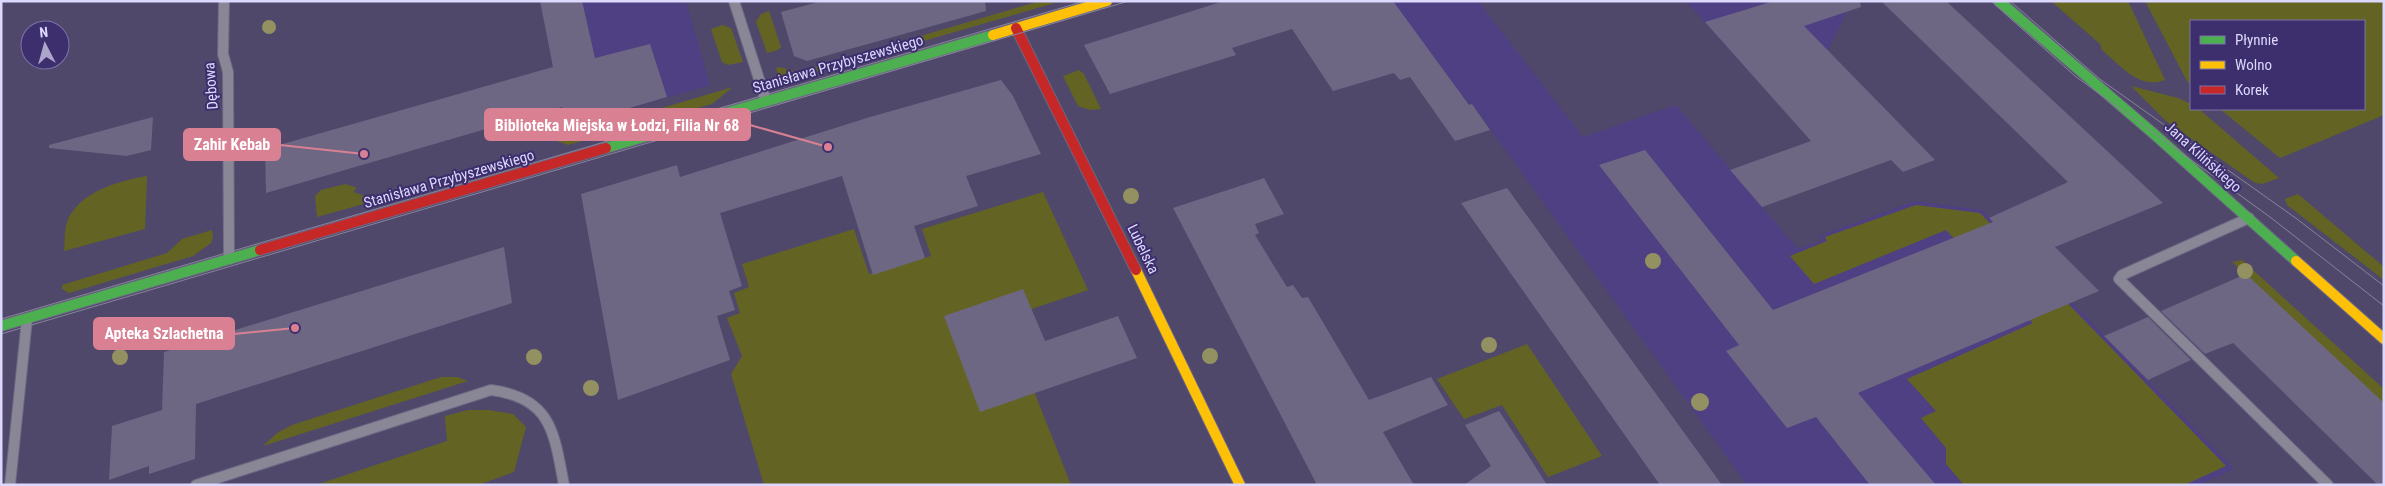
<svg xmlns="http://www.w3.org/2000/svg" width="2385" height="486" viewBox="0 0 2385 486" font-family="'Roboto Condensed',sans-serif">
<rect width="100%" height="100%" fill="#4f486a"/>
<!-- built -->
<path fill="#4f4083" d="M540,1H686L710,85L565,127Z
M1393,1H1478L1583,137L1676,105L1798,249L1822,240L1819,236L1915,201L1982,210L2234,469L2199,485H1747L1472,104L1467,103Z
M1686,1H1852L1828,50L1749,72Z"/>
<!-- green -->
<path fill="#636423" d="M1040,1L1055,3L789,80L779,79L776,68L779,67L797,72Z
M2051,1H2128L2165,80C2139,90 2120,65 2102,50L2100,44Z
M2145,1H2383L2384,115L2280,158L2220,109H2364V21H2191V85L2187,81Z
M769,11L781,47L778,50L767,53L756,22L761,14Z
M722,25L731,28L743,62L728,65L722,62L711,29Z
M1079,70L1084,74L1101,109L1090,110L1078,106L1063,76Z
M2131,86L2178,98L2191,104V109H2199L2279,178L2262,184L2255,183L2166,121Z
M733,87L712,104L568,145L554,140Z
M147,176L145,229L64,251C65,241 64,226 69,217C84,190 120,181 147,176Z
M346,184L357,188L353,192L378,200L317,217L315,196L321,190Z
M1043,192L1088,290L1005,318L1071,485H764L731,374L742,356L727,318L740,313L734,293L749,287L742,264L854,229L869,274L931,256L922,229Z
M2298,194L2384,267V280L2287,205L2285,199Z
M1916,205L1980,213L2226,466L2184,485H1964L1946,464V448L1921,418L1936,411L1907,379L2033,323L1946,230L1814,284L1790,256L1827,241L1825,237Z
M212,230L213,237L211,243L193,256L69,293L62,289V285L167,253L182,239Z
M2242,260L2384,389V404L2232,262Z
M1527,344L1602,456L1548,477L1502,405L1464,419L1437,379Z
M441,377H457L468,381L263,446L277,433L292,425Z
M468,410H489L513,414L526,427L514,472L478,485H316L447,441L445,416Z"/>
<!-- building -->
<path fill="#6d6784" d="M540,1H582L595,58L650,44L667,97L565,127L562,107L266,193L265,149L553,67Z
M822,1H985L986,11L807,61L794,56L781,12Z
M1224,1H1393L1469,105L1472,104L1490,130L1455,141L1410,77L1400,80L1394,73L1333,91L1292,29L1232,48L1236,55L1110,94L1084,45Z
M1774,1H1860L1861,7L1804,26L1935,160L1903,172L1891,160L1762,207L1730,170L1811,141L1705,22Z
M1881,1H1946L2163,203L2055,247L2099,291L1858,393L1936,485H1870L1816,417L1787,428L1726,351L1739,345L1599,165L1645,150L1773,310L1993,222L1989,218L2068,182Z
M1001,80L1013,96L1041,154L966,176L978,206L914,226L925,258L873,275L842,176L720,213L742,286L729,291L735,310L717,316L730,360L618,400L581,194L677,165L680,177L870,117Z
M153,117L151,150L127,156L49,148V145Z
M1264,178L1284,214L1255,224L1259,233L1255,235L1287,287L1293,285L1302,298L1308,297L1369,400L1431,377L1448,405L1383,432L1414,485H1317L1173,208Z
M1507,188L1722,485H1660L1461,203Z
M504,247L512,303L196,404L195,459L149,474V466L109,480L112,426L162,410L164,352Z
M2246,274L2384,403V485H2378L2233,343L2205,354L2161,311Z
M1023,289L1045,341L1118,316L1137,358L980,412L944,316Z
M2148,317L2191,360L2148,380L2104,336Z
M1499,411L1526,452L1547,485H1464L1491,466L1465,425Z"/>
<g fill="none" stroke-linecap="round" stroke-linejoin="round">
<defs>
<path id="lane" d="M2249,218L2122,275L2119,279L2328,485
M196,485L491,390C552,398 554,433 564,485"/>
<path id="street" d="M224,1L223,54L228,72L229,259
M734,1L766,101
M10,485L27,319"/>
<path id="fast" d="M1999,1L2154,134L2296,261
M606,148L993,35
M1,326L260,250"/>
<path id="slow" d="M993,35L1107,1
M2296,261L2384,339
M1136,270L1240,485"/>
<path id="jam" d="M1016,28L1136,270
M260,250L606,148"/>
</defs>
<!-- lane casing -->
<use href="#lane" stroke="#6d6785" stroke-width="12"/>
<!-- street casing -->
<use href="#street" stroke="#6d6785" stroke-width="12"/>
<!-- fast casing -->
<use href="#fast" stroke="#6d6785" stroke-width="12"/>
<!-- slow casing -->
<use href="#slow" stroke="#6d6785" stroke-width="12"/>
<!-- jam casing -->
<use href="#jam" stroke="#6d6785" stroke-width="12"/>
<!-- lane -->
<use href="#lane" stroke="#898795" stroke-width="10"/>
<!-- street -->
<use href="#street" stroke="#898795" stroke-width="10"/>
<!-- fast -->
<use href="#fast" stroke="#4caf50" stroke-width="10"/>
<!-- slow -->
<use href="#slow" stroke="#ffc107" stroke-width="10"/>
<!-- jam -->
<use href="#jam" stroke="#c62828" stroke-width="10"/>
<!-- tram -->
<path stroke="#88849a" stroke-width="1" d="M1991,1L2075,76L2270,217L2384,306
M2010,1L2101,80L2297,219L2384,286
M1,319L1085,1
M1,334L1129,1"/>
</g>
<!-- trees -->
<g fill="#939161">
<circle cx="269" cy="27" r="7"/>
<circle cx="1131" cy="196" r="8"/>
<circle cx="1653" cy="261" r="8"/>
<circle cx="2245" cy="271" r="8"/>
<circle cx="1489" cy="345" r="8"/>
<circle cx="1210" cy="356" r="8"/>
<circle cx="120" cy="357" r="8"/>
<circle cx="534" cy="357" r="8"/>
<circle cx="591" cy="388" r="8"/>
<circle cx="1700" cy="402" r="9"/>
</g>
<g text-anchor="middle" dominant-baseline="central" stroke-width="4" stroke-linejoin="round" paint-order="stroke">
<!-- street labels -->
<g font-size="15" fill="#dcd8fe" stroke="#3d2e6d">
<text transform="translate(838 64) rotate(-16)">Stanisława Przybyszewskiego</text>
<text transform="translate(211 86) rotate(-94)">Dębowa</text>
<text transform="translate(2203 157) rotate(42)">Jana Kilińskiego</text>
<text transform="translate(449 179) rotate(-16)">Stanisława Przybyszewskiego</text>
<text transform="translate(1143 249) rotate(64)">Lubelska</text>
</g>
</g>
<!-- callouts -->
<path fill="none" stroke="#d98093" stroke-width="2" d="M828 147L750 125M364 154L280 145M295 328L234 334"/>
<g fill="#d98093" stroke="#3d2e6d" stroke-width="2">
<circle cx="828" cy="147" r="5"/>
<circle cx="364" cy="154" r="5"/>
<circle cx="295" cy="328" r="5"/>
</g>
<g fill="#d98093" stroke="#d98093" stroke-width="2">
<rect x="485" y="109" width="265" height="31" rx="5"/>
<rect x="184" y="129" width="96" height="31" rx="5"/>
<rect x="94" y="318" width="140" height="31" rx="5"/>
</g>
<g font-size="16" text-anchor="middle" font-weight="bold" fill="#fff">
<text x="617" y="131">Biblioteka Miejska w Łodzi, Filia Nr 68</text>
<text x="232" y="150">Zahir Kebab</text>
<text x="164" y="339">Apteka Szlachetna</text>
</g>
<!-- border -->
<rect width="2385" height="486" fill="none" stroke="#dcd8fe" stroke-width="5"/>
<!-- legend -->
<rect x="2190" y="20" width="175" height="90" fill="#3d2e6d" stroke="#7d72a7"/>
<rect x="2200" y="36" width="25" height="8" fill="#4caf50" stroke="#7d72a7"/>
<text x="2235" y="45" font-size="15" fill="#dcd8fe">Płynnie</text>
<rect x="2200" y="61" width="25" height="8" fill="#ffc107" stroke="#7d72a7"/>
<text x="2235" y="70" font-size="15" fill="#dcd8fe">Wolno</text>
<rect x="2200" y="86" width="25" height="8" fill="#c62828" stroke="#7d72a7"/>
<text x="2235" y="95" font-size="15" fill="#dcd8fe">Korek</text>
<!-- north arrow -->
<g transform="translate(45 45) rotate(354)"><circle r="24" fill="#3d2e6d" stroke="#7d72a7"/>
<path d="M0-4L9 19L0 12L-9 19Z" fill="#aba6ca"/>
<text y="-8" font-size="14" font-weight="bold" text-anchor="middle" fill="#dcd8fe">N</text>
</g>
</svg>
